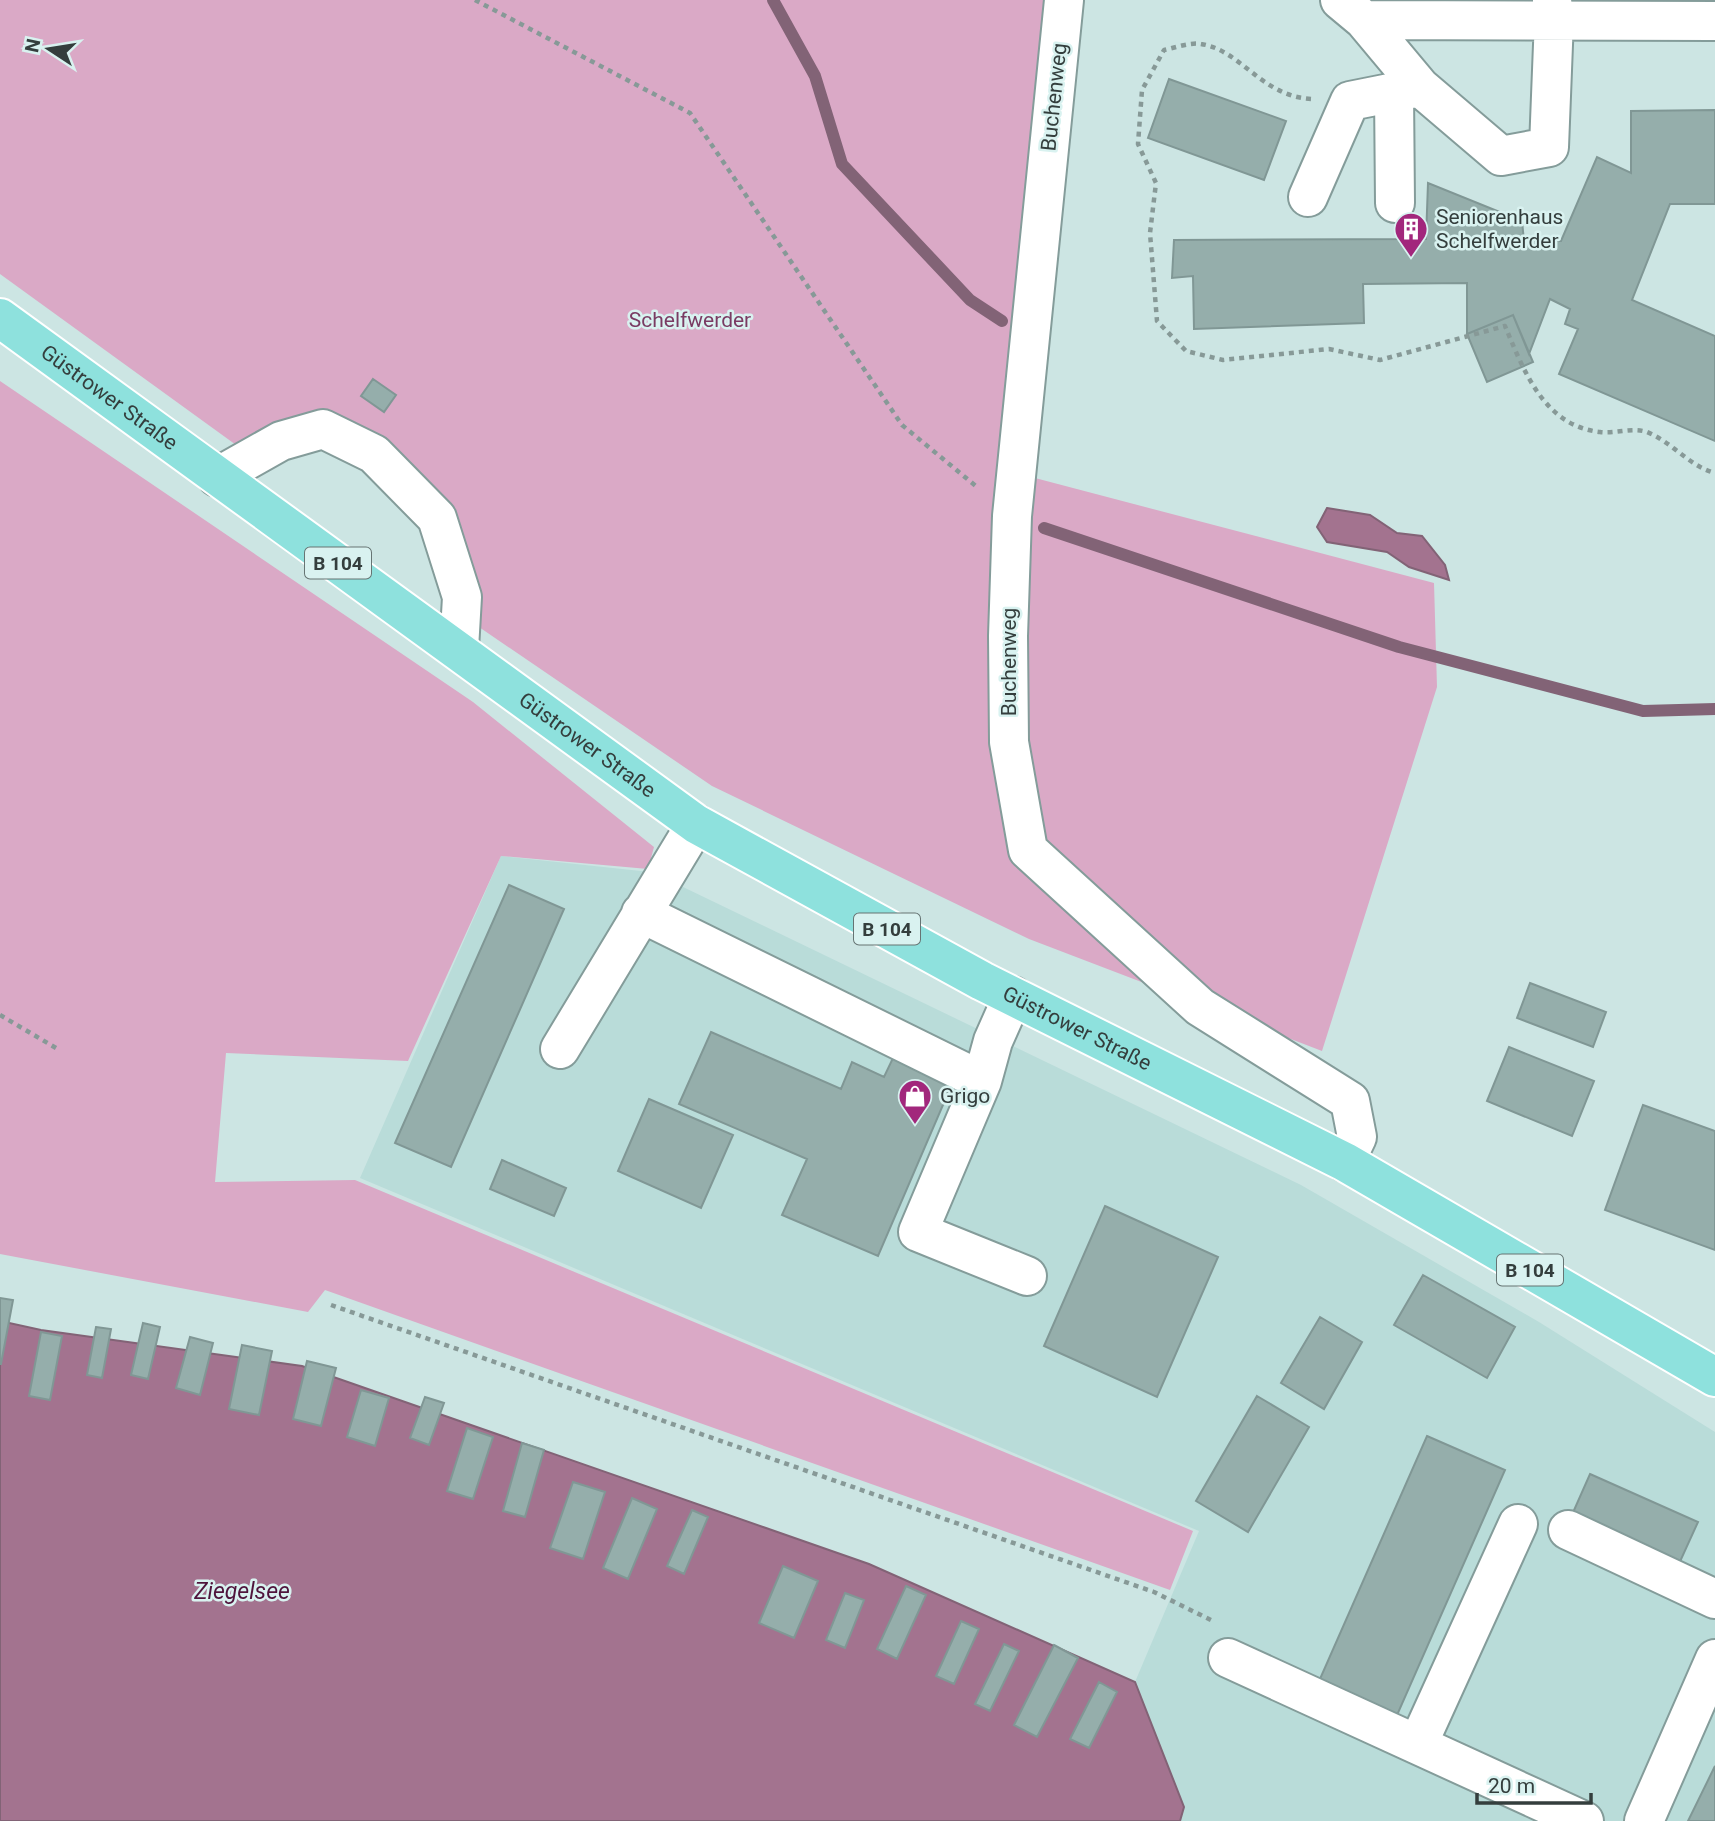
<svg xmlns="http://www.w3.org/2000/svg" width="1715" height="1821" viewBox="0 0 1715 1821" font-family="Roboto,sans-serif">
<rect width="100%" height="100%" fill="#cce5e3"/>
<!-- built -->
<path fill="#b9dcd9" d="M501,856L650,872L681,886L1301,1185L1539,1322L1715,1432V1821H1180L1184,1807L1135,1682L1199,1531L360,1178Z"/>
<!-- green -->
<path fill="#daa9c6" d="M0,0H1046L997,468L1434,583L1437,687L1322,1051L1029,939L712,786L479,627L437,518L323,429L243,450L0,274Z
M0,381L473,702L654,847L648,869L501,856L408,1061L226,1053L215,1182L355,1180L1193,1531L1170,1590L325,1290L308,1312L0,1254Z"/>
<!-- water -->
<path fill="#a3738f" stroke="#826376" stroke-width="2" d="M1327,508L1370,515L1397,533L1422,536L1445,565L1449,580L1409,567L1387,552L1327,542L1317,527Z
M0,1321L41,1330L302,1366L869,1564L1135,1682L1184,1807L1180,1821H0Z"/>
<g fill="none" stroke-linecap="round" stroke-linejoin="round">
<!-- stream -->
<path stroke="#826376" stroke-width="12" d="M773,0L815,76L842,164L970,300L1002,321
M1044,528L1399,647L1643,711L1715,709"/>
</g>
<!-- building -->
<path fill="#95aeab" stroke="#809795" stroke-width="2" d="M1169,79L1286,121L1264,180L1148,138Z
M1715,110V204H1670L1632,300L1715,336V441L1559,374L1578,329L1565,324L1570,309L1550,299L1529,354L1513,315L1467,334V283L1363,284L1364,323L1194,329L1193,276L1172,278L1174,240L1426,239L1428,183L1522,221L1524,241H1561L1597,157L1631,173V111Z
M1513,315L1533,362L1487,382L1467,334Z
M373,379L396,395L384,412L361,396Z
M509,885L564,909L451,1167L395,1143Z
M1530,983L1606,1012L1593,1047L1517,1018Z
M711,1032L841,1089L852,1062L884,1077L893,1058L952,1084L878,1256L782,1215L807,1159L679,1104Z
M1509,1047L1594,1081L1572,1136L1487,1101Z
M649,1099L733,1135L701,1208L618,1171Z
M1643,1105L1715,1131V1250L1605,1210Z
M502,1160L566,1188L554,1216L490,1189Z
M1105,1206L1218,1257L1157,1397L1044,1346Z
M1423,1275L1515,1327L1487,1378L1394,1325Z
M0,1298L13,1300L1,1364H0Z
M1320,1317L1362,1342L1324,1409L1281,1383Z
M143,1323L160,1327L148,1379L131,1375Z
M96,1327L111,1329L102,1378L87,1375Z
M41,1332L62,1336L50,1400L29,1396Z
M190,1337L213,1343L200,1395L176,1388Z
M242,1345L272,1351L259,1415L229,1409Z
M307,1361L336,1368L321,1426L293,1419Z
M361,1390L389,1398L375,1446L347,1437Z
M1257,1396L1309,1427L1248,1532L1196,1501Z
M425,1397L444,1403L429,1445L410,1438Z
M467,1428L493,1437L473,1499L447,1491Z
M1427,1436L1505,1470L1394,1722L1316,1688Z
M522,1443L544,1450L525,1517L503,1511Z
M1590,1474L1698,1522L1678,1566L1571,1517Z
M573,1482L605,1492L583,1559L550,1548Z
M632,1498L657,1509L628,1579L603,1568Z
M692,1510L708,1517L684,1574L667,1566Z
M783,1566L818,1581L794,1638L759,1623Z
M906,1586L926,1595L897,1659L877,1649Z
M845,1593L864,1600L845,1648L826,1640Z
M961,1621L979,1629L954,1684L936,1676Z
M1004,1644L1019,1651L990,1711L975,1704Z
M1054,1645L1078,1658L1037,1737L1014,1725Z
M1099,1682L1117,1692L1089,1748L1070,1739Z
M1715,1766V1821H1688Z"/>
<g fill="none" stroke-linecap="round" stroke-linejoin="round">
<defs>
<path id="minor" d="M1064,0L1012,516L1008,636L1009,742L1028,850L1200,1007L1350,1101L1357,1137L1345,1162
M1340,0L1364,20L1420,87L1501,156L1549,147L1554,19L1552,0
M1364,20L1715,21
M1394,92L1395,203
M1308,197L1350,101L1420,87
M217,477L281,441L323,429L374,454L437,518L462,597L459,649
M641,913L982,1081
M1013,996L993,1041L982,1081L918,1232L1027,1276
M560,1049L696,824
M1568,1530L1715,1599
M1228,1658L1584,1821
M1418,1744L1518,1524
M1644,1821L1715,1659"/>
<g id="major">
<path id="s1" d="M0,318L696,824L982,981L1345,1162L1715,1377"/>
</g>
</defs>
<!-- minor casing -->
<use href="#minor" stroke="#849c9a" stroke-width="42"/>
<!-- major casing -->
<use href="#major" stroke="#fff" stroke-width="42"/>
<!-- path -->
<path stroke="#879997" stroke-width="4.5" stroke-dasharray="5 5" stroke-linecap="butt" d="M475,0L690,113L902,425L977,487
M1311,99C1261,96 1241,50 1201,44C1190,42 1174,48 1164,50L1142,90L1138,144L1156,183L1150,233L1157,321L1186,351L1223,360L1329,349L1380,360L1505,326C1524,371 1544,426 1600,432C1615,434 1632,427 1647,432C1672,442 1689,466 1715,473
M0,1015L56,1048
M331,1305L1154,1592L1215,1622"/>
<!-- minor -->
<use href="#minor" stroke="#fff" stroke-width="38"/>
<!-- major -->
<use href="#major" stroke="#8ee1dd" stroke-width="38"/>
</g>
<!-- icons -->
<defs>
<symbol id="building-pin" viewBox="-11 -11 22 30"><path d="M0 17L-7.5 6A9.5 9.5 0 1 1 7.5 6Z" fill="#a2277c" stroke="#d9f2f0"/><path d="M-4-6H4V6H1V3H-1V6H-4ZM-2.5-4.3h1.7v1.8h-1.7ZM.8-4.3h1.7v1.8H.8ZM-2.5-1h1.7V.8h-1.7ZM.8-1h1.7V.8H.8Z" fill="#fff"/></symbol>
<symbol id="shop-pin" viewBox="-11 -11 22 30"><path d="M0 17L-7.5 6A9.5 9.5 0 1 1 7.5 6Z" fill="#a2277c" stroke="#d9f2f0"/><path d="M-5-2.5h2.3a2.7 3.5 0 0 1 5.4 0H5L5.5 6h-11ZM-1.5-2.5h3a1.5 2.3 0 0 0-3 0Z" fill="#fff"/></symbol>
</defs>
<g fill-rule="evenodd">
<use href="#building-pin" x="1392" y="210" width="38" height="52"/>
<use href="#shop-pin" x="896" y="1077" width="38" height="52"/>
</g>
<g text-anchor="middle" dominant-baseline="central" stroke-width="5" stroke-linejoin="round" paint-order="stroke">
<!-- shield labels -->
<g fill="#d9f2f0" stroke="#667473" stroke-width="2">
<rect x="305" y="547.5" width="66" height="31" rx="5"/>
<rect x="854" y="913.5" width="66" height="31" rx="5"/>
<rect x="1497" y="1254.5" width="66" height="31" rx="5"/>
</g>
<g font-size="19" font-weight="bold" fill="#343e3d">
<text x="338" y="563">B 104</text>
<text x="887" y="929">B 104</text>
<text x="1530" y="1270">B 104</text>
</g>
<!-- street labels -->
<g font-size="21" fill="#343e3d" stroke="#d9f2f0">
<text transform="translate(1054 97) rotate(-84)">Buchenweg</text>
<text stroke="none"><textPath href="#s1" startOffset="135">Güstrower Straße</textPath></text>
<text transform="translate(1009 662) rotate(-90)">Buchenweg</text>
<text stroke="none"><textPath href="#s1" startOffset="726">Güstrower Straße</textPath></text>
<text stroke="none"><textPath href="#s1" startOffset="1293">Güstrower Straße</textPath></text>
</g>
<!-- poi labels -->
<g font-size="21" fill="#343e3d" stroke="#d9f2f0" text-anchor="start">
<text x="1436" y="217">Seniorenhaus<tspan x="1436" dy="24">Schelfwerder</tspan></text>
<text x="940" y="1096">Grigo</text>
</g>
<!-- park labels -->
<g font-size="21" fill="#7a3b63" stroke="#d9f2f0">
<text x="690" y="320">Schelfwerder</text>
</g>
<!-- water labels -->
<g font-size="23" font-style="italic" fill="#4f143c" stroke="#d9f2f0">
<text x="242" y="1591">Ziegelsee</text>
</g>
</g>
<!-- north arrow -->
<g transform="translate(49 49) rotate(282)" stroke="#d9f2f0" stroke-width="5" paint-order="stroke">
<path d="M0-5L12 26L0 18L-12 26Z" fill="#343e3d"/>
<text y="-10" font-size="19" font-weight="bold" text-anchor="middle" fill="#343e3d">N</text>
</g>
<!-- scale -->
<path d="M1477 1793v10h114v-10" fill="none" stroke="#343e3d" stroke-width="3.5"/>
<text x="1488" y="1793" font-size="21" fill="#343e3d" stroke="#d9f2f0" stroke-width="5" paint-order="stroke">20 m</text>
</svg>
